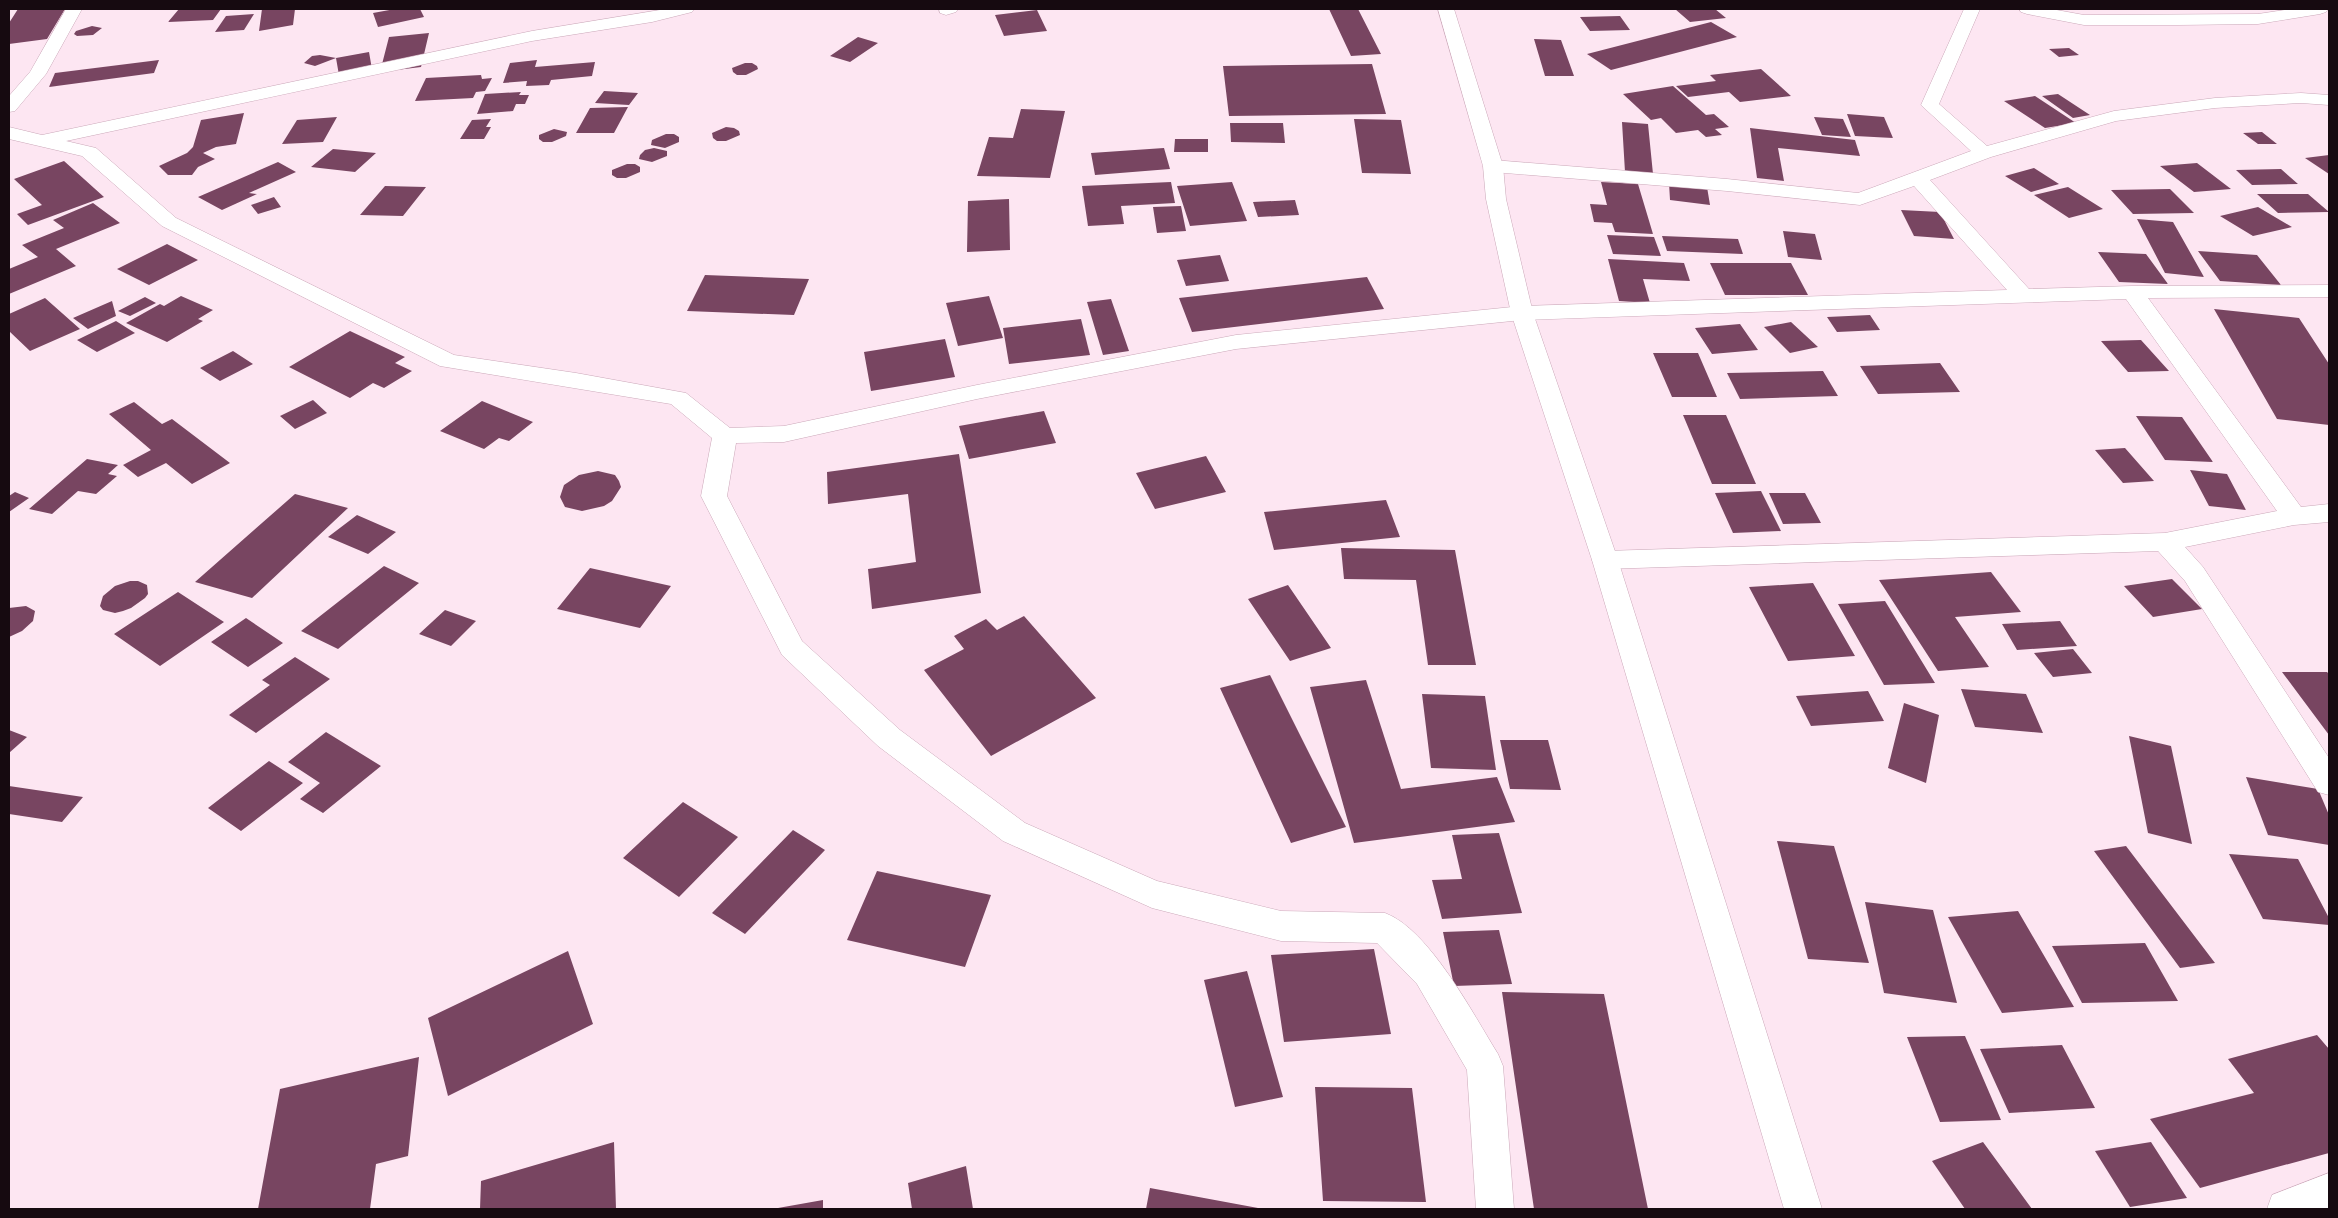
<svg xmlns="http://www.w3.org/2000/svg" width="2338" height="1218" viewBox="0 0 2338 1218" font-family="Rubik,sans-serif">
<rect width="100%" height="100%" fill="#fde6f2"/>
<!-- building -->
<path fill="#784561" d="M18,9H65L47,39L9,44V23Z
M179,9H221L213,20L168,22Z
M262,9H295L293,25L259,31Z
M395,9H420L424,17L378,27L373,13Z
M1329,9H1358L1381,54L1351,56Z
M1675,9H1715L1726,18L1690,22Z
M1037,10L1047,31L1004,36L995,15Z
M254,14L244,30L215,32L226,16Z
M1620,16L1630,30L1590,31L1580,17Z
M1711,22L1737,37L1611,70L1587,54Z
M92,26L102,28L93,35L77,36L74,34L76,31Z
M429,33L421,67L380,72L389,37Z
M858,37L878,43L850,62L830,56Z
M1534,39L1561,40L1574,76H1545Z
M2069,48L2079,55L2059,57L2049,49Z
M369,52L373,75L340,81L336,58Z
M320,55L336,58L315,66L304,63L312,56Z
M159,60L154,73L49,87L55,73Z
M537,60L535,67L595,62L592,76L551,80L549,85L526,86L527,81L503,83L510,63Z
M745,63H752L757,66L758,69L746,75H737L733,72L732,68Z
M1372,64L1386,114L1229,116L1223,66Z
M1761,69L1791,96L1740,102L1729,92L1688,97L1676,86L1716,81L1710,75Z
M481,75L482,79L492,78L485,91L476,92L473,98L415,101L426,78Z
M1673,86L1706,115L1714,114L1729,127L1715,129L1722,135L1706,137L1698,130L1676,133L1661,118L1651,120L1623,94Z
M604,91L638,93L629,105L595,103Z
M521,92L519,95H529L525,104H516L513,111L477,114L485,94Z
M2058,94L2090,115L2073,118L2042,96Z
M2035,96L2076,123L2045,128L2004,101Z
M628,107L614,133H576L590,108Z
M1021,109L1065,111L1050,178L977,176L989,137L1013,138Z
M244,113L236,144L216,147L203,153L215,159L198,167L192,175H168L159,166L187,153L193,147L201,120Z
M1847,114L1884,117L1893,138L1855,136Z
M337,117L323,142L282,144L297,120Z
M1814,117L1843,119L1851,137L1822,135Z
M491,119L486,127H491L484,139H460L472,120Z
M1354,119L1401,120L1411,174L1362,173Z
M1622,122L1648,124L1653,174L1625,172Z
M1230,123H1283L1285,143L1231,142Z
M726,127L734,128L739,131L740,135L726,141H717L713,138L712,133Z
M1750,128L1855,140L1860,156L1778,148L1784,181L1757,178Z
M554,129L567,132L566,136L552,142H543L539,139V135Z
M2262,132L2277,144H2258L2243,133Z
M666,134H674L679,137V142L665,148L651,145L652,140Z
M1175,139H1208V152H1174Z
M654,148L667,151V156L652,162L639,159L640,155L645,150Z
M1164,148L1170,169L1095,175L1091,153Z
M333,149L376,153L355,172L311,167Z
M2329,155V174L2305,158Z
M64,161L104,197L28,225L17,214L42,205L14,179Z
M278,162L296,172L249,193L257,194L222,210L198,197Z
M2197,163L2231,189L2194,192L2160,166Z
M627,164H635L640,167V172L626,178H617L612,175V170Z
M2034,168L2059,184L2031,192L2005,176Z
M2281,169L2298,184L2252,185L2236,170Z
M1171,182L1175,203L1121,206L1124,224L1088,226L1082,186Z
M1232,182L1247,221L1190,226L1177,186Z
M1601,182L1638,184L1653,234L1615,232L1612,223L1594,222L1590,204L1607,205Z
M1669,183L1707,187L1710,205L1670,200Z
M385,186L426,187L403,216L360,215Z
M2068,187L2103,209L2069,218L2034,195Z
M2170,189L2194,213L2133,214L2111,190Z
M2257,194H2308L2329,212L2278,213Z
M274,197L281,207L258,214L251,205Z
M1009,199L1010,250L967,252L968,201Z
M1295,200L1299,215L1258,217L1253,202Z
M93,203L120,223L56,249L76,266L9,294V269L38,257L22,245L64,228L53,220Z
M1181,206L1186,231L1157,233L1153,207Z
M2258,207L2292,227L2253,236L2220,216Z
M1901,210L1940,212L1954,239L1914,236Z
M2137,219L2173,222L2204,277L2165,273Z
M1783,231L1815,234L1822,260L1788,257Z
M1607,235L1654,237L1661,256L1613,254Z
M1662,236L1738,239L1743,254L1667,251Z
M167,244L198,260L149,285L117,269Z
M2198,251L2257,255L2281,285L2220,281Z
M2098,252L2146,254L2168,284L2119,282Z
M1220,255L1229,281L1186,286L1177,260Z
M1608,259L1684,263L1690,281L1643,279L1650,303L1619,301Z
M1710,263H1791L1808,295H1725Z
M705,275L809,279L794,315L687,311Z
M1367,277L1384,309L1192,332L1179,298Z
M181,296L213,310L198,319L203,321L167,342L126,323L160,304L164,306Z
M989,296L1003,338L958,346L946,303Z
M145,297L156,303L130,316L118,311Z
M45,298L80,329L30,351L9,331V314Z
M1111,299L1129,351L1103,355L1087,302Z
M112,301L116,316L88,329L73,318Z
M2214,309L2299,318L2329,364V425L2277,419Z
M1870,315L1880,330L1837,332L1827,317Z
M1081,319L1090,355L1009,364L1003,328Z
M116,321L135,333L97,352L77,340Z
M1791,322L1818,347L1790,353L1764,327Z
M1740,324L1758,350L1712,354L1695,328Z
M350,331L405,357L395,363L412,371L384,388L373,383L350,398L289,367Z
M945,339L955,377L871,391L864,352Z
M2141,340L2169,371L2128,372L2101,341Z
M233,351L253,364L220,381L200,368Z
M1653,353H1698L1717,397H1672Z
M1940,363L1960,392L1878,394L1860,366Z
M1823,371L1838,396L1740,399L1727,373Z
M313,400L327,413L295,429L280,416Z
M482,401L533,422L509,441L499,438L484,449L440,431Z
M134,402L162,424L172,419L230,463L192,484L166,463L138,477L123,465L151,450L109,414Z
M1044,411L1056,443L969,459L959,426Z
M1683,415H1726L1756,484H1712Z
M2136,416L2182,417L2213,462L2165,460Z
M2125,448L2154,481L2123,483L2095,450Z
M959,454L981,593L872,609L868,569L916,562L908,494L828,504L827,472Z
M1206,456L1226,492L1155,509L1136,473Z
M87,459L118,465L108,474L117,476L96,494L78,491L52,514L29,509Z
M2190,470L2227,474L2246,510L2209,506Z
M598,471L615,475L619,481L621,487L612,501L604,506L582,511L565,507L560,497L564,485L579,475Z
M1761,491L1781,531L1733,533L1715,493Z
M15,492L29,498L9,512V496Z
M1769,493H1805L1821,523L1783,524Z
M295,494L348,508L252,598L195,582Z
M1386,500L1400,537L1274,550L1264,512Z
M357,515L396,532L368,554L328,537Z
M1341,548L1455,550L1476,665H1428L1416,580L1344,579Z
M384,566L419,583L338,649L301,631Z
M590,568L671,586L640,628L557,609Z
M1991,572L2021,612L1955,617L1989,667L1938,671L1879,580Z
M2172,579L2202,609L2153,617L2124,586Z
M130,581H138L147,585L148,594L145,598L131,608L123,611L115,613L103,610L100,606L103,596L115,586Z
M1813,583L1855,656L1788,661L1749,587Z
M1288,585L1331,648L1290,661L1248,599Z
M178,592L224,622L160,666L114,634Z
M1885,601L1935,683L1884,685L1838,604Z
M26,606L35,611L33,621L22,631L9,637V608Z
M445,610L476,621L451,646L419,634Z
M1024,616L1096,698L991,756L924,670L964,649L954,636L986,619L997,630Z
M246,618L283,643L248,667L211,642Z
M2060,621L2077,646L2017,650L2002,624Z
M2073,649L2092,673L2053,677L2034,653Z
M295,657L330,679L256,733L229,715L270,685L262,680Z
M2282,672H2327L2329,674V735Z
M1270,675L1346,827L1291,843L1220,688Z
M1366,680L1401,789L1497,777L1515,822L1354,843L1310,687Z
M1961,689L2026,694L2043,733L1975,727Z
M1868,691L1884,721L1811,726L1796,696Z
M1422,694L1485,696L1496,770L1431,768Z
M1904,703L1939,715L1926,783L1888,768Z
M9,730L27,737L9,753Z
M326,732L381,766L323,813L300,799L320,783L288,762Z
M2129,736L2171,746L2192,844L2148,833Z
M1500,740H1548L1561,790L1510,789Z
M269,761L303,783L241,831L208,808Z
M2246,777L2318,789L2329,815V845L2268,835Z
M9,786L83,797L62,822L9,814Z
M683,802L738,837L679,897L623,858Z
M793,830L825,850L745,934L712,913Z
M1499,833L1522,913L1442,919L1432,880L1462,879L1452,835Z
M1777,841L1834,846L1869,963L1808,959Z
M2126,846L2215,963L2180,968L2094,851Z
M2229,854L2298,859L2329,918V925L2263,919Z
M877,871L991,895L965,967L847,940Z
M1865,902L1933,910L1957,1003L1884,993Z
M2018,911L2074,1007L2002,1013L1948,917Z
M1499,930L1512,984L1454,986L1443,932Z
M2145,943L2178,1001L2082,1003L2052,946Z
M1374,949L1391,1034L1284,1042L1271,955Z
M568,951L593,1024L448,1096L428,1018Z
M1247,971L1283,1097L1235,1107L1204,980Z
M1502,992L1604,994L1648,1209H1534Z
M2317,1035L2329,1049V1153L2200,1188L2150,1119L2254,1093L2228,1059Z
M1965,1036L2001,1120L1940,1122L1907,1037Z
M2062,1045L2095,1108L2009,1113L1980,1049Z
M419,1057L408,1156L376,1164L370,1209H258L280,1089Z
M1315,1087L1412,1088L1426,1202L1323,1201Z
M614,1142L616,1209H480L481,1181Z
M1983,1142L2032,1209H1965L1932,1161Z
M2151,1142L2187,1198L2130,1207L2095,1151Z
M966,1166L973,1209H912L908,1183Z
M1150,1188L1258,1208V1209H1146Z
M823,1200V1209H778V1208Z"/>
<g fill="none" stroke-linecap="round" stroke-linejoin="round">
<defs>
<path id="minor" d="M66,9H82L46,74L15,111L9,112V96L30,72Z
M666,9H694L692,12L652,22L532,41L66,141L96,148L176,218L454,355L576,373L686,393L730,428L784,426L977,385L1236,335L1522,306L2007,290L1914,186L1860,205L1727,191L1493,172L1486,170L1483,166L1486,162L1493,160L1727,179L1858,193L1971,151L1921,105L1964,9H1980L1939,104L1987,146L2114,111L2215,98L2301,93L2329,95V105L2301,103L2215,108L2116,121L1991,157L1930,180L2029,289L2132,286L2329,285V297L2148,298L2301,507L2329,504V522L2294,525L2185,547L2203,567L2329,758V795L2318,792L2185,581L2158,551L1605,569L1596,567L1592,560L1596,553L1605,551L2165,533L2277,511L2126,299L1522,320L1236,349L977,399L784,442L736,443L727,496L802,641L900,730L1025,823L1157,881L1281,911L1385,913C1429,929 1473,1014 1498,1054L1503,1066L1514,1209H1476L1467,1070L1417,984L1377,943L1281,941L1152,908L1003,841L878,746L782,655L701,496L712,438L671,404L440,366L162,226L82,156L9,139V127L42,135L532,31Z
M939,9H958L956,12L946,15L940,13Z
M2019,9H2051L2084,15L2258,14L2291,9H2328L2326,12L2320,14L2258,24L2177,25H2084L2027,14L2021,12Z
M2329,1173V1209H2267L2272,1195Z"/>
<path id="trunk" d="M1438,9H1454L1503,166L1506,199L1533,313L1618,560L1822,1209H1784L1592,560L1511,313L1486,199L1483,166Z"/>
</defs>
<!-- minor casing -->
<use href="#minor" stroke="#cba8b9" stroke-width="1"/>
<!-- trunk casing -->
<use href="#trunk" stroke="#cba8b9" stroke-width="1"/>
<!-- minor -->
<use href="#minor" fill="#fff" fill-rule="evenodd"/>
<!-- trunk -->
<use href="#trunk" fill="#fff" fill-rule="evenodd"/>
</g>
<!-- border -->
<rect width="2338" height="1218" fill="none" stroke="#160a10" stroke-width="20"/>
</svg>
